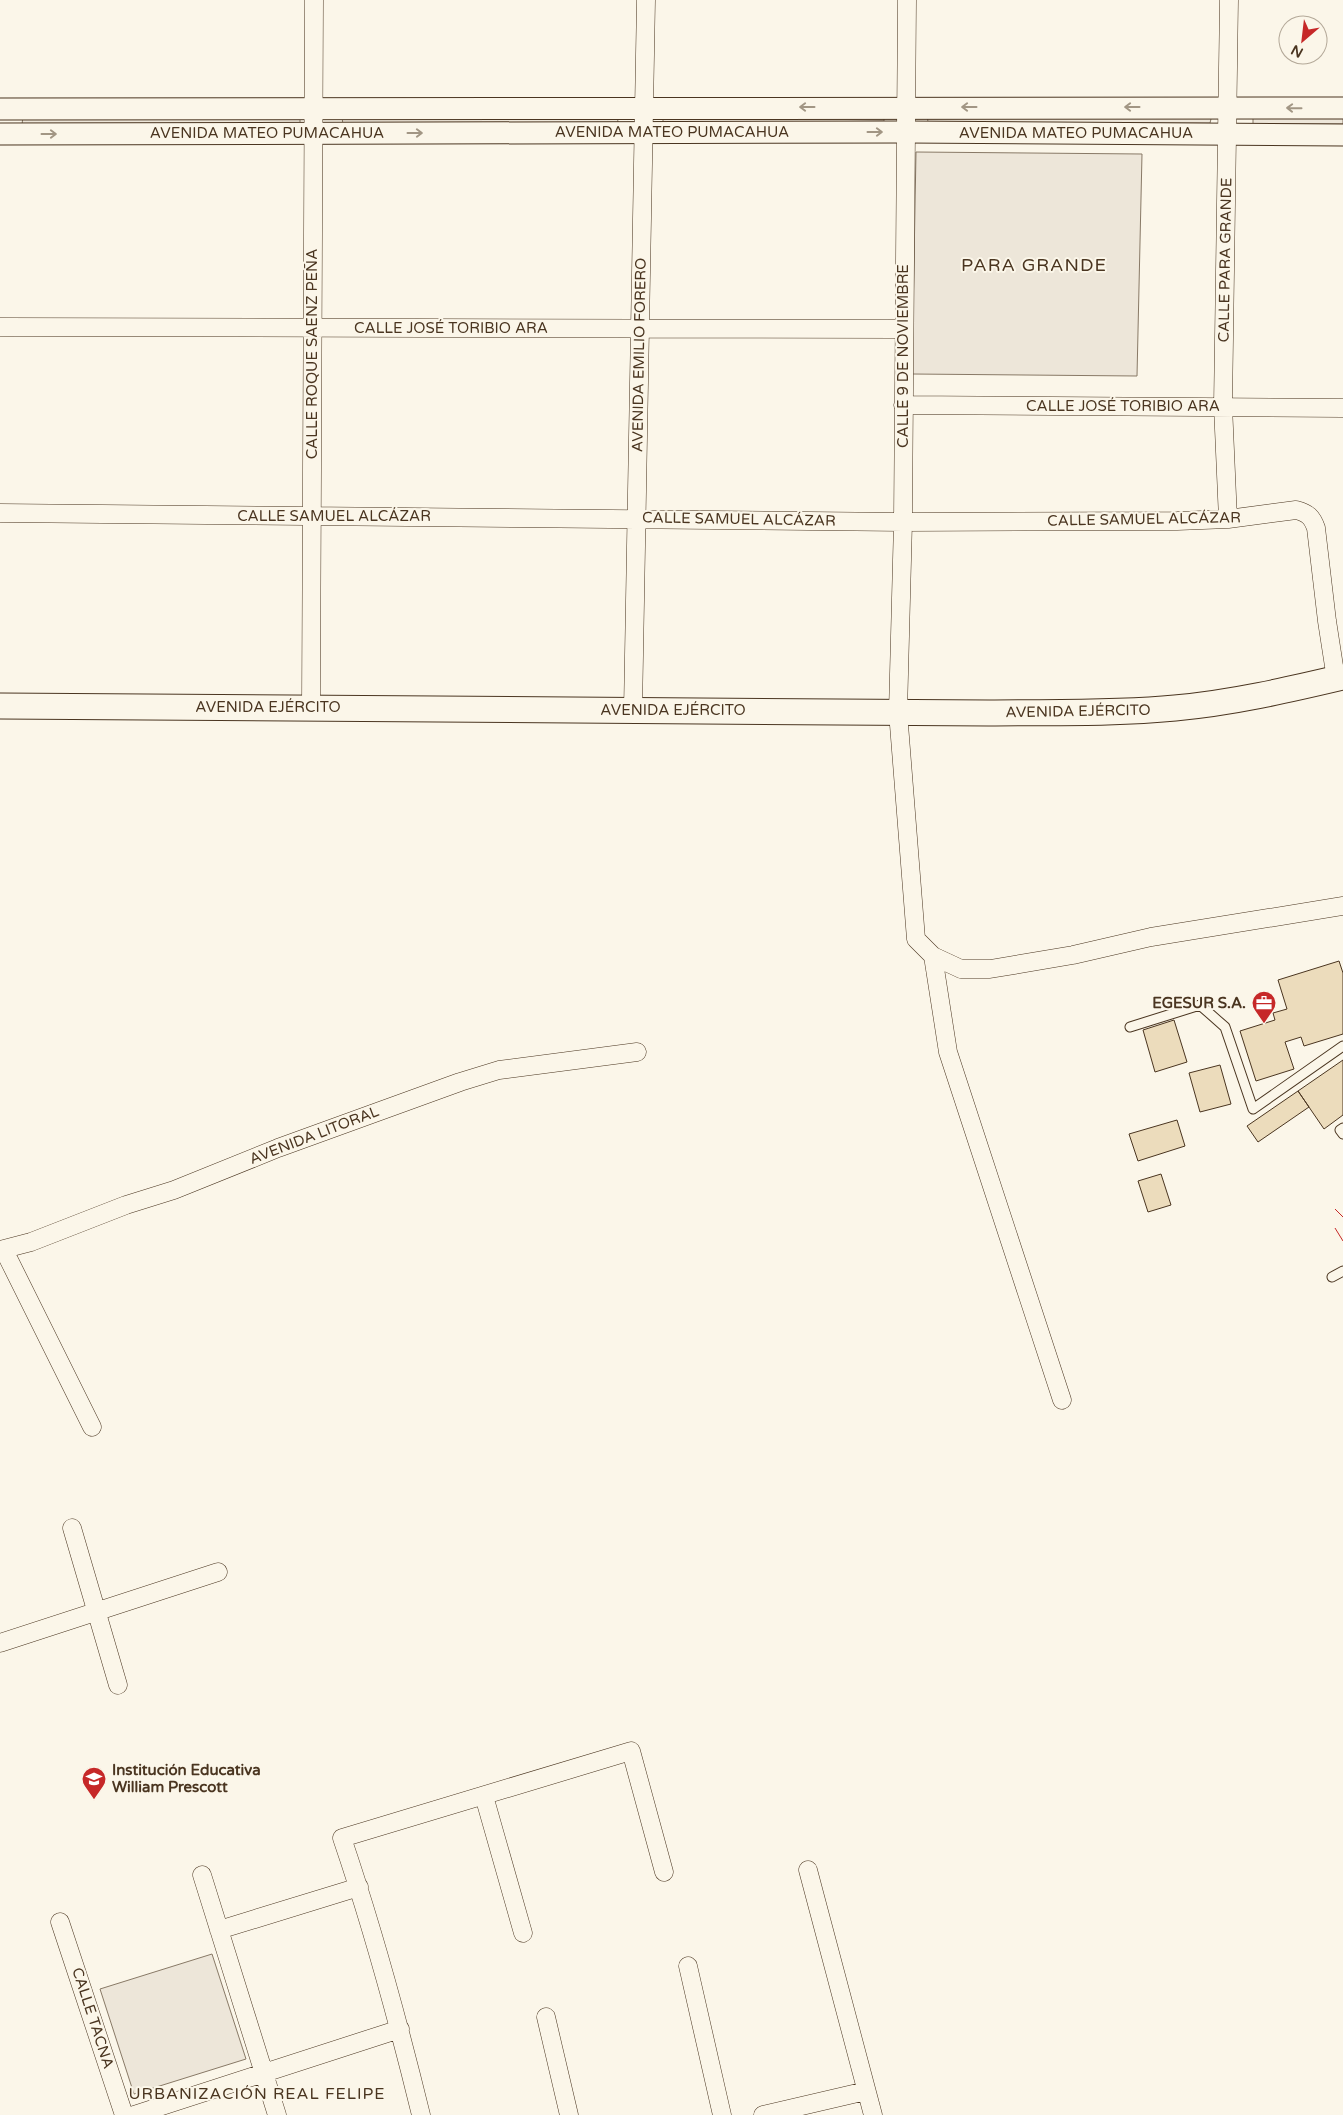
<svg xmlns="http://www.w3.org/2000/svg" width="1343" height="2115" viewBox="0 0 1343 2115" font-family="'Varela Round',sans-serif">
<rect width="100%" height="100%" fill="#fbf6e9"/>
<!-- green -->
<path fill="#ede6d9" stroke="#887966" d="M617,111L618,123L343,126L342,116Z
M884,112V121L663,124V113Z
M927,112L1212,115L1210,123H928Z
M1253,112L1343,114V124H1253Z
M23,115H300V124L22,125Z
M916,152L1142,154L1137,376L912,374Z
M212,1954L246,2059L134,2094L100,1989Z"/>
<!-- building -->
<path fill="#ecdcbc" stroke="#4a3520" d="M1339,961L1343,973V1034L1304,1046L1301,1037L1285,1042L1294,1069L1256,1081L1240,1031L1275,1020L1273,1013L1287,1009L1278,980Z
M1174,1020L1187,1062L1155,1072L1143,1030Z
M1343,1060V1115L1324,1129L1298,1091Z
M1220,1065L1231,1104L1200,1112L1189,1073Z
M1298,1091L1309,1107L1258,1142L1247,1126Z
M1177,1120L1185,1146L1138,1161L1129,1134Z
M1161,1174L1171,1205L1148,1212L1138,1181Z"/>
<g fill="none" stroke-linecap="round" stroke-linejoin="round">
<defs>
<path id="service" d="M1130,1027L1200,1005L1225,1027L1253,1109L1343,1046
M1343,1128L1340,1130L1343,1134
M1332,1277L1343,1271"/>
<path id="minor" d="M907,0L903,522L898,712L916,939L933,956L961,969H990L1073,955L1151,937L1343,906
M0,327L903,329
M903,405L1343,408
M0,513L903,522L1177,521L1228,519L1296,510C1308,513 1312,517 1316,528L1327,621L1336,679
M1228,519L1223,406L1229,0
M311,708L314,0
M633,710L646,0
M933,956L948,1052L1062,1400
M0,1250L31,1242L126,1205L174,1190L278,1148L460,1082L499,1070L637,1052
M4,1250L92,1427
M72,1528L118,1685
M0,1643L218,1572
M484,1796L523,1933
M808,1870L873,2115
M202,1875L277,2115
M60,1922L124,2115
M219,1930L359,1887
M688,1966L722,2115
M546,2017L569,2115
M134,2115L400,2029
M421,2115C398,2021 373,1929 342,1838L631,1751L664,1872
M763,2115L866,2091"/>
<path id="tertiary" d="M0,109L1343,108
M0,134L906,132L1343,135"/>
<path id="secondary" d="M0,706L989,713C1050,712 1113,714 1175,708C1231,703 1288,690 1343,677"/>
</defs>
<!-- service casing -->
<use href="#service" stroke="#4a3520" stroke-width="11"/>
<!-- minor casing -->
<use href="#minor" stroke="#4a3520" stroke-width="19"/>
<!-- tertiary casing -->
<use href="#tertiary" stroke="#4a3520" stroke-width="23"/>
<!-- secondary casing -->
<use href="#secondary" stroke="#4a3520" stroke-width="27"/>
<!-- service -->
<use href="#service" stroke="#fbf6e9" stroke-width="9"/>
<!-- minor -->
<use href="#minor" stroke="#fbf6e9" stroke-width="18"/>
<!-- tertiary -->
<use href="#tertiary" stroke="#fbf6e9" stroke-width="21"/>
<!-- secondary -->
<use href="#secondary" stroke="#fbf6e9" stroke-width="25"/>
<!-- power -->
<path stroke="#c62828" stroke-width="1" stroke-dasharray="18 4 2.5 4" stroke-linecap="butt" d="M1335,1209L1343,1217
M1335,1228L1343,1241"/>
</g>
<!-- one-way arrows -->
<defs><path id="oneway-shaft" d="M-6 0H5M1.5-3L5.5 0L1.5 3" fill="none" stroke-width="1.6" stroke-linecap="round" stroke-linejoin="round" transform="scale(1.25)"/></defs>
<g stroke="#a29684">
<use href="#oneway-shaft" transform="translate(807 107) rotate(180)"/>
<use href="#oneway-shaft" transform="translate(969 107) rotate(-180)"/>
<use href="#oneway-shaft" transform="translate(1132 107) rotate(-180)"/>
<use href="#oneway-shaft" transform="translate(1294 108) rotate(-179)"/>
<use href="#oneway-shaft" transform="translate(875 132)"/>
<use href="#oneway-shaft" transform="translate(415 133)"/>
<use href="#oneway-shaft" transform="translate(49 134)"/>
</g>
<!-- icons -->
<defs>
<symbol id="office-pin" viewBox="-11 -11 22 30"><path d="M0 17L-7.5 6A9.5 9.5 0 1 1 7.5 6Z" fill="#c62828" stroke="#fbf6e9"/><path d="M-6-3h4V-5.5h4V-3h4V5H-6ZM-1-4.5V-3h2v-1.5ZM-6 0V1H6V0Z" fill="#fff"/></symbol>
<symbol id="school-pin" viewBox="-11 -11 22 30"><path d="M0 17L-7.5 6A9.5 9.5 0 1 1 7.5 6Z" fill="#c62828" stroke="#fbf6e9"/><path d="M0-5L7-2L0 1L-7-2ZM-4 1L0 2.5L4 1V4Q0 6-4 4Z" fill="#fff"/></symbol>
</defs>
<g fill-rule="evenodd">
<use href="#office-pin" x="1250" y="989" width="28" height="38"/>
<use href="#school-pin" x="80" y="1765" width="28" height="38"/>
</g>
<g text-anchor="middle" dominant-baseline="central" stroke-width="4" stroke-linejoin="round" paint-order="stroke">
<!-- street labels -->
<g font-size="15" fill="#4a3520" stroke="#fbf6e9">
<text x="672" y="132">AVENIDA MATEO PUMACAHUA</text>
<text x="267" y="133">AVENIDA MATEO PUMACAHUA</text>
<text x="1076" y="133">AVENIDA MATEO PUMACAHUA</text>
<text transform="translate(1225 260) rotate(-89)">CALLE PARA GRANDE</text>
<text x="451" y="328">CALLE JOSÉ TORIBIO ARA</text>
<text transform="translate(312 354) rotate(-90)">CALLE ROQUE SAENZ PEÑA</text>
<text transform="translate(639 355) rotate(-89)">AVENIDA EMILIO FORERO</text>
<text transform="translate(903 356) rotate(-90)">CALLE 9 DE NOVIEMBRE</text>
<text x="1123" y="406">CALLE JOSÉ TORIBIO ARA</text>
<text x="334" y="516">CALLE SAMUEL ALCÁZAR</text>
<text transform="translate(739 519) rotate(1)">CALLE SAMUEL ALCÁZAR</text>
<text transform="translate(1144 519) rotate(-1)">CALLE SAMUEL ALCÁZAR</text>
<text x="268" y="707">AVENIDA EJÉRCITO</text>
<text x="673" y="710">AVENIDA EJÉRCITO</text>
<text transform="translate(1078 711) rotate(-1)">AVENIDA EJÉRCITO</text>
<text transform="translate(314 1135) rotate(-21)">AVENIDA LITORAL</text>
<text transform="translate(93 2018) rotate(72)">CALLE TACNA</text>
</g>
<!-- poi labels -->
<g font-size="15" font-weight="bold" fill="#4a3520" stroke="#fbf6e9" text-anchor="end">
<text x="1246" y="1003">EGESUR S.A.</text>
<text x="112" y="1770" text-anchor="start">Institución Educativa<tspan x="112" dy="17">William Prescott</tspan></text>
</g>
<!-- neighbourhood labels -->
<g font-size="16" letter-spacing="1" fill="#4a3520" stroke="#fbf6e9">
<text x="257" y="2094">URBANIZACIÓN REAL FELIPE</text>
</g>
<!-- quarter labels -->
<g font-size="18" letter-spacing="1" fill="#4a3520" stroke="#fbf6e9">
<text x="1034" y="265">PARA GRANDE</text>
</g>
</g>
<!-- north arrow -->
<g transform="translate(1303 40) rotate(208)"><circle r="24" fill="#fbf6e9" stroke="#b4a999"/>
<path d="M0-4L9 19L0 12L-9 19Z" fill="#c62828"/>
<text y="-8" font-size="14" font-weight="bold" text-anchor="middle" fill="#4a3520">N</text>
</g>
</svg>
